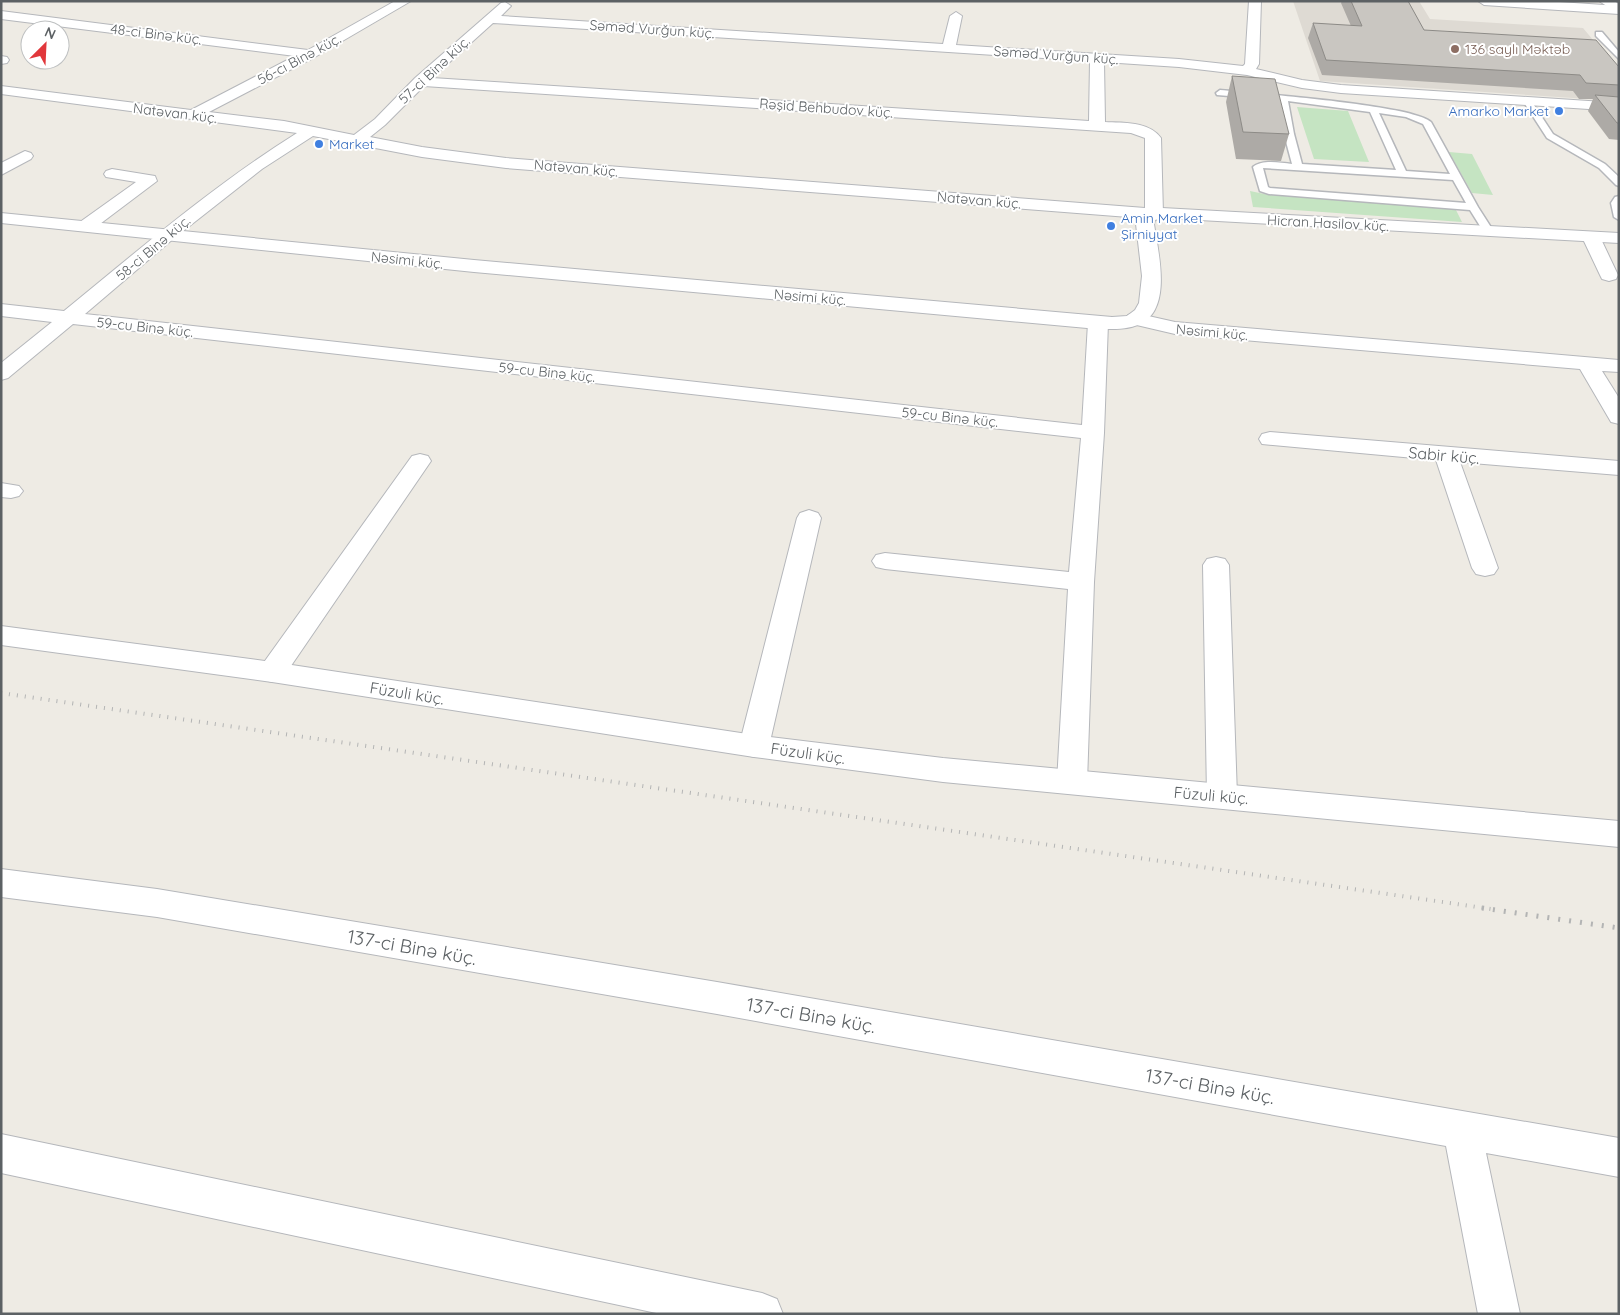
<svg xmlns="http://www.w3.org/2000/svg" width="1620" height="1315" viewBox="0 0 1620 1315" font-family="Quicksand,sans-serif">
<rect width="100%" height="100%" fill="#eeebe4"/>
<!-- education -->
<path fill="#dedad3" d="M1293,1H1419L1430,19L1583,28L1619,71V101L1320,81Z"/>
<!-- green -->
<path fill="#c5e4c2" d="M1297,107L1348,111L1369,162L1314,159Z
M1449,152L1472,154L1493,195L1472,193Z
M1250,191L1269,195L1455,208L1462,222L1253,207Z"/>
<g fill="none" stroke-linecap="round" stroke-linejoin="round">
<defs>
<path id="service" d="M1596,32H1602L1619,52V59L1596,36Z
M1220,90C1253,93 1414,105 1431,122L1478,207L1494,232L1489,235L1485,234L1470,210L1269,194L1260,191L1253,167C1263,159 1280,163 1292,164L1284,134L1279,100L1217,95L1216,93ZM1288,101L1370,112L1396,170L1302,164L1294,134ZM1379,113L1406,117L1423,124L1450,174L1406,171ZM1263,168L1453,180L1466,203L1270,188L1268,187Z
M1527,98L1530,99L1553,134L1605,164L1619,177V186L1616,185L1599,168L1547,138L1523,101Z
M1619,196V220L1614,217L1611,203L1615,197Z"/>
<path id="minor" d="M395,1H411L315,57L209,112L284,121L354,135L375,119L415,78L501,3L505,2L511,6L501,16L943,44L950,16L956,12L962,16L956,45L1179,59L1243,66L1245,64L1249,1H1261L1259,64L1256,69L1302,80L1341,85L1619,103V111L1341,93L1302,88L1247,75L1179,67L1104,62L1105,122C1123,123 1149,121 1161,138L1163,214L1160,218L1154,219L506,168L422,157L313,136L262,169L173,239L85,314L1082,425L1088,323L1091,319L1098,317L1105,319L1108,323L1104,433L1094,582L1087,782L1083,791L1072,794L1061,791L1057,782L1068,589L885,569L876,567L872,561L876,555L885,553L1069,572L1081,438L73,324L8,378L1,380V363L52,322L1,316V304L64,311C140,249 214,185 297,133L1,94V86L191,110L295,56L1,19V11L308,50ZM493,23L1090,61L1089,121L432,78ZM424,86L1131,133L1145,138V208L506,158L422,147L370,137L385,125Z
M1599,1H1614L1619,4V14Z
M1,56L7,57L9,60L7,63L1,64Z
M25,151L31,153L33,156L31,159L1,175V163Z
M112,169L155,176L157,181L92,230L86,231L80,230L77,226L80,222L136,182L106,177L104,174L106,171Z
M1591,232L1597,233L1600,237L1618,275L1616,279L1609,281L1602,279L1600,275L1582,237L1585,233Z
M1135,313L1175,322L1619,360V372L1602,371L1619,398V424L1611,422L1580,369L1175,334L1128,323L1125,319L1128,315Z
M1270,432L1619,461V475L1460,462L1498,568L1494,574L1485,576L1476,574L1472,568L1436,460L1262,444L1259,439L1262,434Z
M420,454L428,456L431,461L282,679L272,682L262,679L258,672L262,665L412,456Z
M1,483L19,486L23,491L19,496L11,498L1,497Z
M809,510L818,513L821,518L769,746L764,754L754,757L744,754L739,746L797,518L800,513Z
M1216,557L1225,559L1229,565L1237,796L1233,805L1222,808L1211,805L1207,796L1203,565L1207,559Z
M1,869L157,889L717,982L1619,1138V1177L1486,1153L1520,1314H1478L1446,1146L717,1014L157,917L1,897Z
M1,1134L762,1293L777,1299L783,1314H661L1,1173Z"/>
<path id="tertiary" d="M1478,1H1544L1619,6V14L1484,5Z
M1162,208L1619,233V243L1163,218L1155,220L1154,224C1158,251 1173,309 1140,324C1127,330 1112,329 1098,329L474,272L1,223V213L474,260L1112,317L1127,316L1135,310L1139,303L1142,276L1136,224L1142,213Z
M1,626L272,662L754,735L943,758L1619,821V847L943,782L754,757L272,682L1,645Z"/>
</defs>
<!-- service casing -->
<use href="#service" stroke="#b5b7bb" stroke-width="3"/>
<!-- minor casing -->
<use href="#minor" stroke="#b5b7bb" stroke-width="2"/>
<!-- tertiary casing -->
<use href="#tertiary" stroke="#b5b7bb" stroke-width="2"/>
<!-- service -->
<use href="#service" fill="#fff" fill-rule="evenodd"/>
<!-- minor -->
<use href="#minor" fill="#fff" fill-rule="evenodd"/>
<!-- tertiary -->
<use href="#tertiary" fill="#fff" fill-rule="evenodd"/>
<!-- rail-far1 -->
<path stroke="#b3b4b4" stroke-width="4" stroke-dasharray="1 7" stroke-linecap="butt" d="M1,693L1491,909"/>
<!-- rail -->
<path stroke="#b3b4b4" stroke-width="5" stroke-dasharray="2 9" stroke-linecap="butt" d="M1482,908L1619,928"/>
</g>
<!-- wall -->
<path fill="#adaaa6" d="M1342,1H1408L1424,30L1619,85V140L1609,139L1588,111L1593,99H1579L1573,91L1322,75L1308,38L1313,23L1351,26L1341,3Z
M1232,76L1289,134L1281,161L1236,159L1226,102Z"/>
<!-- building -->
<path fill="#c9c6c1" stroke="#8d8b87" d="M1351,1H1408L1424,30L1596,40L1619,67V85L1586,83L1580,75L1326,60L1313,23L1362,26Z
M1232,76L1275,79L1289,134L1243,132Z
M1595,95L1619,97V123H1617Z"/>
<!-- markers -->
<circle fill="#8d6e63" stroke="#fff" stroke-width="2" cx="1455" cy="49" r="5"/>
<g fill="#3f7fe0" stroke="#fff" stroke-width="2">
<circle cx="1559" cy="111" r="5"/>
<circle cx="319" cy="144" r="5"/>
<circle cx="1111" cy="226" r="5"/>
</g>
<g text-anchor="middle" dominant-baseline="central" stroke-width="4" stroke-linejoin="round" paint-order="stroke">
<!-- far-street labels -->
<g font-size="14" fill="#5c6164" stroke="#fff">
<text transform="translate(652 29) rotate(4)">Səməd Vurğun küç.</text>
<text transform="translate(156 34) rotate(7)">48-ci Binə küç.</text>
<text transform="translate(1056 55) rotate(4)">Səməd Vurğun küç.</text>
<text transform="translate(299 59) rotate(-28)">56-cı Binə küç.</text>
<text transform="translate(434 70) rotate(-43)">57-ci Binə küç.</text>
<text transform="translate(826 108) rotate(4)">Rəşid Behbudov küç.</text>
<text transform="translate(175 113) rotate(7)">Natəvan küç.</text>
<text transform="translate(576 168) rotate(5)">Natəvan küç.</text>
<text transform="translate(979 200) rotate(5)">Natəvan küç.</text>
<text transform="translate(1328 223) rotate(3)">Hicran Hasilov küç.</text>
<text transform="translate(153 248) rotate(-40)">58-ci Binə küç.</text>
<text transform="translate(407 260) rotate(6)">Nəsimi küç.</text>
<text transform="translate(810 297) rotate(5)">Nəsimi küç.</text>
<text transform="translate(145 327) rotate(6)">59-cu Binə küç.</text>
<text transform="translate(1212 332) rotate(5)">Nəsimi küç.</text>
<text transform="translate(547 372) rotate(6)">59-cu Binə küç.</text>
<text transform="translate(950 417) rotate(6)">59-cu Binə küç.</text>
</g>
<!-- far-education labels -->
<g font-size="14" fill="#785e54" stroke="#fff" text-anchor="start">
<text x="1465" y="49">136 saylı Məktəb</text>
</g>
<!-- far-shop labels -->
<g font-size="14" fill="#366cbe" stroke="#fff" text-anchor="start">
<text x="1549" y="111" text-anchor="end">Amarko Market</text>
<text x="329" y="144">Market</text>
<text x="1121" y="218">Amin Market<tspan x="1121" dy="16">Şirniyyat</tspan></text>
</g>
<!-- street labels -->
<g font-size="16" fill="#5c6164" stroke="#fff">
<text transform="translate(1444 455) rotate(5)">Sabir küç.</text>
<text transform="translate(407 693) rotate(9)">Füzuli küç.</text>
<text transform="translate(808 753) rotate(8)">Füzuli küç.</text>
<text transform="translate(1211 795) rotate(5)">Füzuli küç.</text>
</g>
<!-- near-street labels -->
<g font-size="19" fill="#5c6164" stroke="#fff">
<text transform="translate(412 947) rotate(10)">137-ci Binə küç.</text>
<text transform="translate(811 1015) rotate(10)">137-ci Binə küç.</text>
<text transform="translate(1210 1086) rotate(10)">137-ci Binə küç.</text>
</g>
</g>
<!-- border -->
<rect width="1620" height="1315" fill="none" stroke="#5c6164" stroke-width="5"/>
<!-- north arrow -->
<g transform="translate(45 45) rotate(24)"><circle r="24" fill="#ffffff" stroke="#bec0c1"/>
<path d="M0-4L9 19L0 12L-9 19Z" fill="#e1373b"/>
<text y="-8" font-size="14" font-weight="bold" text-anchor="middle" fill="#5c6164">N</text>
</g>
</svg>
